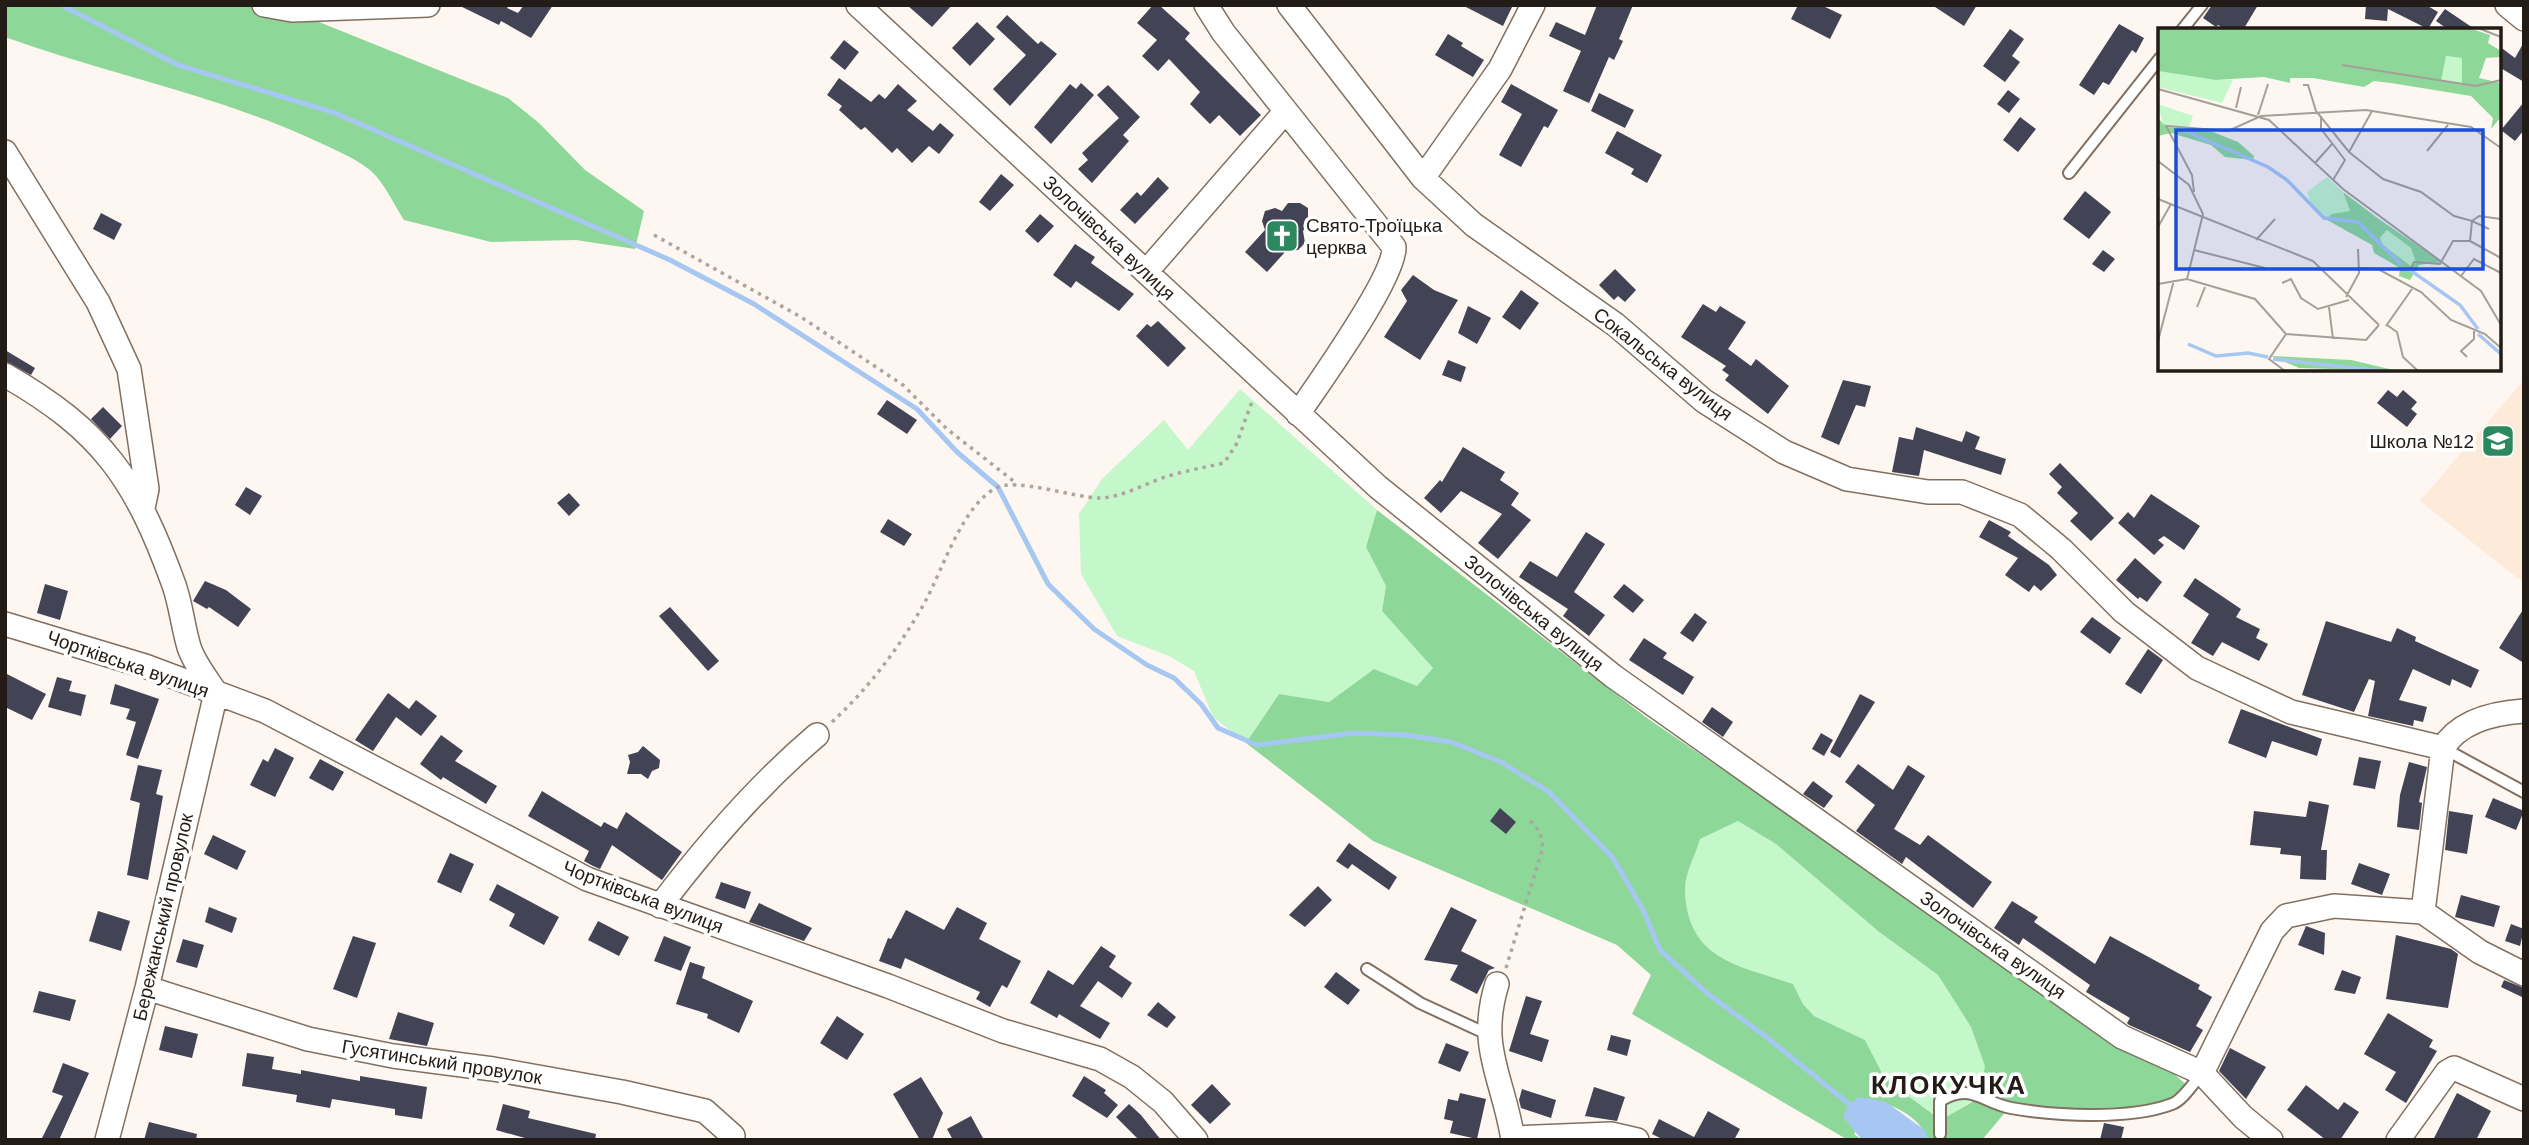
<svg xmlns="http://www.w3.org/2000/svg" width="2529" height="1145" viewBox="0 0 2529 1145" font-family="Arial,sans-serif">
<rect width="100%" height="100%" fill="#fef6f0"/>
<!-- built -->
<path fill="#feead8" d="M2524,380V583L2420,501Z"/>
<!-- green -->
<path fill="#c4f7ca" d="M1240,389L1377,510L1366,547L1386,586L1382,611L1433,668L1417,686L1374,669L1329,702L1279,694L1246,743L1213,717L1194,671L1169,656L1117,636L1081,574L1079,514L1102,479L1164,420L1188,450Z
M1738,821L1776,844L1878,931L1938,975L1971,1027L1986,1066L1979,1097L1942,1120L1885,1079L1865,1040L1814,1016L1803,1004L1793,984C1739,965 1688,961 1685,891C1684,875 1696,854 1700,839Z"/>
<!-- forest -->
<path fill="#8dd898" fill-rule="evenodd" d="M5,5H257L304,16L508,98L539,123L585,170L644,211L635,249L576,240L491,242L404,220C394,205 384,182 371,171C353,156 326,146 305,136C208,93 104,73 5,37Z
M1377,510L1647,718L1854,859L2131,1036L2191,1089L2175,1107L2110,1117L2008,1109L1982,1140H1927C1924,1120 1893,1103 1874,1101L1854,1134L1862,1140H1848L1632,1014L1651,975L1617,945L1373,841L1246,743L1279,694L1329,702L1374,669L1417,686L1433,668L1382,611L1386,586L1366,547ZM1738,821L1776,844L1878,931L1938,975L1971,1027L1985,1066L1979,1098L1941,1120L1885,1079L1865,1040L1814,1016L1803,1004L1793,984C1739,965 1688,961 1685,891C1684,875 1696,854 1700,839Z"/>
<!-- water -->
<path fill="#a6c7f2" d="M1859,1097L1886,1102L1926,1131L1927,1140H1862L1843,1117L1848,1105Z"/>
<g fill="none" stroke-linecap="round" stroke-linejoin="round">
<!-- stream -->
<path stroke="#a6c7f2" stroke-width="5" d="M61,5L178,65L335,113L670,260L754,304L917,409L957,452L998,487L1048,584L1094,629L1147,665L1174,678L1201,704L1218,728L1257,745L1354,733L1406,735L1451,742L1501,762L1549,792L1613,858L1644,912L1660,950L1708,994L1765,1036L1854,1108"/>
</g>
<!-- building -->
<path fill="#424355" d="M458,5H509L507,8L518,13L524,5H553L531,38L501,21L499,25Z
M907,5H952L932,27Z
M1153,5H1159L1190,33L1185,39L1261,115L1240,136L1219,115L1210,124L1190,104L1200,92L1169,59L1158,71L1142,56L1157,40L1137,23Z
M1462,5H1513L1503,26Z
M1597,5H1633L1619,39L1623,41L1614,60L1609,57L1589,103L1563,91L1581,51L1549,36L1556,22L1585,35Z
M1798,5H1821L1842,15L1830,39L1791,19Z
M1932,5H1977L1964,26Z
M2212,5H2258L2243,30H2227L2218,25L2216,27L2203,18Z
M2366,5H2426L2438,12L2428,29L2388,9L2387,21L2365,19Z
M2445,9L2476,30H2449L2436,21Z
M1007,15L1038,44L1041,41L1057,54L1010,106L993,89L1026,55L996,27Z
M977,22L995,39L970,66L952,48Z
M2119,24L2144,38L2136,53L2132,50L2109,85L2103,82L2094,95L2079,85Z
M2010,29L2024,39L2012,56L2020,62L2005,82L1983,66Z
M1448,34L1463,43L1461,46L1484,60L1473,77L1435,55Z
M844,40L859,52L845,70L830,58Z
M2524,42V82L2499,67V46L2515,58Z
M839,78L871,102L879,94L885,99L898,84L917,101L907,110L933,131L940,123L954,135L939,154L929,146L912,163L897,148L892,153L865,127L861,130L839,110L842,106L827,95Z
M1081,83L1094,95L1051,144L1034,127L1070,84L1076,89Z
M1511,84L1558,110L1548,128L1544,126L1521,167L1499,155L1522,114L1501,102Z
M1108,85L1140,117L1123,135L1129,141L1092,183L1078,169L1088,160L1082,153L1119,118L1097,95Z
M2008,90L2020,99L2009,113L1997,104Z
M1599,93L1634,110L1625,128L1591,111Z
M2524,102V130L2515,141L2501,130Z
M2020,117L2036,129L2018,152L2003,140Z
M1617,131L1662,155L1647,183L1631,174L1634,169L1605,153Z
M1001,174L1014,185L990,211L979,202Z
M1158,177L1169,188L1135,224L1120,210L1137,192L1141,196Z
M2085,191L2111,212L2089,239L2063,219Z
M1288,203H1300L1308,208V225L1303,231L1305,243L1298,250L1285,252L1267,272L1245,252L1265,230L1262,221L1265,211L1275,208L1282,211Z
M101,213L122,224L114,240L93,229Z
M1040,214L1054,226L1038,243L1025,231Z
M1075,244L1095,257L1091,263L1134,294L1119,311L1076,281L1071,288L1053,275Z
M2103,250L2115,259L2104,272L2092,264Z
M1615,269L1636,290L1625,302L1618,296L1614,300L1599,285Z
M1413,275L1434,290L1458,300L1420,360L1384,337L1407,301L1401,290Z
M1521,290L1539,303L1520,330L1502,317Z
M1703,304L1716,312L1720,306L1746,322L1728,349L1751,366L1756,359L1789,386L1768,414L1725,380L1729,375L1722,370L1726,366L1681,337Z
M1468,306L1491,318L1477,344L1458,333Z
M1158,321L1186,348L1168,367L1136,336L1147,324L1151,327Z
M5,350L35,368L31,375L5,361Z
M1448,360L1466,367L1461,382L1442,375Z
M1843,380L1871,386L1865,407L1856,405L1839,445L1821,437Z
M2388,390L2397,397L2403,390L2417,402L2411,409L2417,414L2407,427L2377,403Z
M887,400L917,420L907,434L877,414Z
M103,407L122,426L110,439L91,419Z
M1916,427L1962,442L1966,431L1980,437L1975,449L2006,459L2001,475L1924,450L1919,476L1892,472L1899,437L1913,440Z
M1463,447L1505,472L1500,480L1519,493L1511,505L1531,520L1498,559L1478,543L1502,514L1461,491L1441,513L1424,498L1440,480L1442,482Z
M2060,463L2114,518L2091,541L2070,521L2078,513L2057,493L2062,487L2049,474Z
M246,487L262,496L250,515L235,505Z
M569,493L580,505L569,516L557,503Z
M2151,494L2200,526L2184,550L2164,536L2158,540L2164,545L2154,555L2118,523L2128,512L2134,518Z
M888,519L912,534L904,546L880,532Z
M1989,520L2011,532L2008,536L2049,565L2057,575L2041,591L2034,585L2029,592L2005,575L2018,558L1979,537Z
M1586,532L1605,544L1574,592L1605,615L1589,636L1563,616L1568,609L1519,577L1530,561L1557,577Z
M2135,558L2162,582L2147,602L2140,597L2138,599L2116,580Z
M2195,578L2241,609L2236,617L2260,629L2256,638L2268,644L2259,661L2222,642L2213,656L2191,643L2209,614L2183,596Z
M205,581L226,590L251,609L238,627L209,607L207,609L193,601Z
M45,584L68,591L60,620L37,613Z
M1624,584L1644,600L1633,613L1613,597Z
M670,607L719,661L708,671L659,616Z
M2524,608V663L2499,648Z
M1695,613L1707,622L1693,642L1680,633Z
M2092,617L2121,638L2110,654L2080,632Z
M2326,621L2391,642L2397,628L2416,637L2415,641L2479,670L2471,688L2452,679L2450,686L2413,669L2399,700L2427,707L2423,722L2414,720L2413,726L2368,716L2375,681L2369,679L2354,712L2302,695Z
M1644,638L1667,653L1663,658L1694,677L1683,695L1629,660Z
M2148,649L2163,660L2141,694L2125,684Z
M5,673L46,694L32,720L5,707Z
M57,677L72,681L69,691L86,695L81,716L48,707Z
M115,684L159,699L138,759L126,755L136,722L126,719L130,709L110,704Z
M388,693L409,709L416,700L437,716L421,736L396,717L373,751L355,740Z
M1860,694L1875,702L1840,758L1830,752Z
M1712,707L1733,722L1723,737L1702,722Z
M2241,709L2322,739L2317,756L2272,741L2266,758L2228,743Z
M1821,733L1833,740L1824,756L1812,749Z
M441,735L463,751L455,761L497,786L486,804L443,777L441,780L420,764Z
M643,746L660,760L659,768L652,771L648,779L641,774H627L630,762L628,755L638,752Z
M275,748L294,758L275,797L250,785L263,759L268,762Z
M2359,757L2381,761L2375,789L2353,785Z
M320,759L344,772L333,791L309,778Z
M2409,762L2427,767L2419,802L2422,803L2419,830L2397,827L2400,795Z
M1858,764L1893,790L1908,765L1925,776L1894,829L1920,845L1928,835L1992,882L1973,908L1906,857L1902,864L1856,831L1875,805L1845,782Z
M138,765L162,770L156,794L163,796L148,880L127,875L140,803L130,800Z
M1813,781L1833,796L1824,808L1803,794Z
M542,791L601,827L604,822L617,829L626,812L682,852L662,880L612,845L600,869L593,866L584,861L589,851L528,816Z
M2493,798L2524,811L2516,830L2485,817Z
M2309,801L2329,805L2321,850H2327L2326,880L2300,879L2301,856L2280,854L2281,848L2250,845L2254,811L2306,817Z
M1500,808L1516,822L1506,834L1490,821Z
M2449,811L2473,815L2467,854L2445,850Z
M213,835L246,851L237,870L204,854Z
M1349,843L1397,877L1389,890L1352,864L1348,869L1336,861Z
M450,853L474,864L461,893L437,882Z
M2359,863L2390,874L2382,895L2351,884Z
M721,882L751,892L745,909L715,898Z
M497,884L559,917L544,945L509,926L515,914L489,900Z
M1318,886L1332,900L1305,927L1289,915Z
M2461,895L2500,906L2494,927L2455,917Z
M2012,901L2038,917L2034,922L2095,964L2110,936L2200,985L2198,989L2212,997L2196,1026L2203,1030L2190,1052L2129,1025L2127,1023L2130,1018L2086,992L2090,985L2023,938L2019,945L1994,928Z
M759,903L812,928L804,941L749,922Z
M209,907L237,918L232,933L205,922Z
M957,907L987,923L979,939L1021,961L1007,988L1002,985L990,1007L976,999L980,992L905,958L901,969L879,961L888,938L891,939L906,910L944,930Z
M1451,907L1477,920L1461,951L1495,968L1489,970L1477,994L1450,980L1458,965L1424,960Z
M98,911L130,921L121,951L89,941Z
M598,921L629,937L619,956L588,940Z
M2511,924L2524,929L2520,946L2505,941Z
M2306,926L2325,933L2324,955L2298,945Z
M2396,935L2451,949L2458,954L2448,1008L2386,999Z
M353,936L376,943L357,998L333,989Z
M664,936L691,947L681,971L654,961Z
M183,939L204,945L197,968L176,962Z
M1101,946L1116,956L1109,967L1132,983L1122,998L1098,981L1080,1006L1110,1023L1100,1039L1059,1014L1057,1018L1030,1003L1048,970L1073,985Z
M690,962L705,967L702,978L753,1001L739,1033L707,1018L708,1014L676,1004Z
M2342,970L2361,977L2355,994L2334,990Z
M1336,972L1360,990L1348,1005L1324,987Z
M2504,980L2524,988V998L2501,987Z
M39,991L76,1000L70,1021L33,1012Z
M1526,996L1542,1001L1530,1034L1549,1040L1542,1062L1509,1051Z
M1158,1002L1176,1017L1167,1028L1147,1015Z
M398,1012L434,1023L427,1046L389,1039Z
M2388,1013L2433,1040L2429,1047L2437,1051L2406,1103L2385,1090L2396,1072L2364,1054Z
M837,1016L864,1034L847,1060L820,1043Z
M165,1026L198,1034L192,1058L159,1050Z
M1611,1035L1631,1040L1627,1056L1607,1050Z
M1446,1043L1469,1052L1460,1072L1438,1063Z
M2230,1048L2266,1067L2246,1099L2219,1071Z
M247,1053L274,1057L272,1069L301,1074V1070L360,1081V1076L427,1087L422,1119L395,1115V1109L332,1099L330,1108L296,1102L297,1095L242,1086Z
M63,1063L89,1073L59,1140H41L63,1096L52,1092Z
M1084,1076L1106,1090L1104,1093L1118,1105L1107,1118L1072,1096Z
M921,1077L943,1113L932,1140H920L893,1094Z
M1212,1084L1231,1104L1210,1124L1191,1105Z
M2306,1085L2338,1110L2344,1102L2359,1112L2340,1140H2326L2287,1110Z
M1594,1087L1625,1097L1617,1121L1585,1116Z
M1522,1089L1556,1100L1551,1118L1521,1108L1519,1100Z
M1460,1093L1486,1099L1477,1139L1450,1133L1453,1121L1444,1119L1448,1099L1458,1101Z
M2457,1093L2491,1111L2476,1140H2433Z
M503,1104L530,1111L528,1118L596,1134L595,1140H532L496,1130Z
M1129,1104L1141,1115L1161,1140H1139L1116,1117Z
M1708,1111L1740,1129L1734,1140H1664L1652,1134L1659,1119L1694,1137Z
M971,1116L984,1140H953L947,1129Z
M149,1122L197,1134L196,1140H144Z
M2104,1123L2124,1127L2121,1140H2100Z"/>
<g fill="none" stroke-linecap="round" stroke-linejoin="round">
<defs>
<path id="lane" d="M2182,30L2202,5
M2069,173L2160,58
M2443,748L2524,792
M1367,969L1420,1003L1487,1034
M1940,1134V1101C1971,1082 1981,1102 2011,1108C2055,1116 2130,1120 2172,1104C2183,1100 2194,1082 2202,1073"/>
<path id="street" d="M264,5L292,10L428,5
M858,5L1378,487L1613,676L2122,1037L2202,1073L2243,1117L2271,1140
M1206,5L1223,32L1394,247C1395,278 1318,384 1298,414
M1289,5L1423,178L1474,225L1616,325L1704,401L1784,452L1847,479L1928,492H1962L2020,515L2061,549L2124,612L2197,668L2291,712L2443,748C2459,721 2494,713 2524,711
M2507,5L2524,19
M5,152L98,302L129,369L147,489L143,508
M1423,178L1500,69L1533,5
M1146,272L1285,112
M5,375C103,431 136,480 174,585C181,605 183,627 189,647C194,663 207,679 216,693L147,988L107,1140
M5,624L145,666L265,711L587,879L888,986L1003,1031L1100,1059L1132,1077L1163,1102L1196,1140
M660,906C707,844 758,785 817,735
M2423,912L2480,952L2524,974
M1497,984C1477,1048 1504,1079 1513,1140
M147,988L308,1039L393,1056L493,1069L622,1092L705,1111L733,1136
M2202,1073L2272,931L2286,916L2334,906L2423,912L2443,748
M1513,1138L1611,1134L1637,1140
M2398,1140L2447,1072L2454,1068L2524,1099"/>
</defs>
<!-- lane casing -->
<use href="#lane" stroke="#817061" stroke-width="14"/>
<!-- street casing -->
<use href="#street" stroke="#817061" stroke-width="26"/>
<!-- path -->
<path stroke="#ada59f" stroke-width="3.5" stroke-dasharray="3.5 5" stroke-linecap="butt" d="M654,235L801,317L903,385L947,429L1016,483
M832,722C869,688 902,644 926,600C943,568 963,505 996,488C1016,477 1073,498 1101,498C1124,497 1149,481 1172,475C1189,470 1206,467 1224,463L1236,445L1253,399
M1506,968L1543,847L1540,832L1529,819"/>
<!-- lane -->
<use href="#lane" stroke="#fff" stroke-width="10"/>
<!-- street -->
<use href="#street" stroke="#fff" stroke-width="23"/>
</g>
<!-- icons -->
<defs>
<symbol id="church-square" viewBox="-11 -11 22 22"><rect x="-9" y="-9" width="18" height="18" rx="4" fill="#2b885f" stroke="#fff"/><path d="M-1.2-6h2.4v3.5h3.3v2.4h-3.3V6h-2.4V-.1h-3.3v-2.4h3.3Z" fill="#fff"/></symbol>
<symbol id="school-square" viewBox="-11 -11 22 22"><rect x="-9" y="-9" width="18" height="18" rx="4" fill="#2b885f" stroke="#fff"/><path d="M0-5L7-2L0 1L-7-2ZM-4 1L0 2.5L4 1V4Q0 6-4 4Z" fill="#fff"/></symbol>
</defs>
<g fill-rule="evenodd">
<use href="#church-square" x="1263" y="217" width="38" height="38"/>
<use href="#school-square" x="2479" y="422" width="38" height="38"/>
</g>
<g text-anchor="middle" dominant-baseline="central" stroke-width="7" stroke-linejoin="round" paint-order="stroke">
<!-- poi labels -->
<g font-size="19" fill="#231c16" stroke="#fff" text-anchor="start">
<text x="1306" y="225">Свято-Троїцька<tspan x="1306" dy="22">церква</tspan></text>
<text x="2474" y="441" text-anchor="end">Школа №12</text>
</g>
<!-- street labels -->
<g font-size="19" fill="#231c16" stroke="#fff">
<text transform="translate(1109 238) rotate(43)">Золочівська вулиця</text>
<text transform="translate(1663 364) rotate(38)">Сокальська вулиця</text>
<text transform="translate(1534 613) rotate(39)">Золочівська вулиця</text>
<text transform="translate(128 664) rotate(19)">Чортківська вулиця</text>
<text transform="translate(643 897) rotate(21)">Чортківська вулиця</text>
<text transform="translate(163 917) rotate(-77)">Бережанський провулок</text>
<text transform="translate(1993 945) rotate(35)">Золочівська вулиця</text>
<text transform="translate(442 1062) rotate(9)">Гусятинський провулок</text>
</g>
<!-- district labels -->
<g font-size="26" font-weight="bold" letter-spacing="2" fill="#231c16" stroke="#fff">
<text x="1949" y="1085">КЛОКУЧКА</text>
</g>
</g>
<!-- overview -->
<g transform="translate(2158 28)">
<rect width="343" height="343" fill="#fef6f0"/>
<path d="M288,28L304,30V56L282,53ZM0,43L58,52H75L64,75L0,59ZM0,76L35,88L31,99L5,97ZM169,149L185,164L192,183L173,186L169,192L154,179L149,164ZM229,202L253,220L258,235L253,238L225,217L222,210Z" fill="#c4f7ca"/>
<path d="M0,0H311L332,7L330,15L343,23V29L328,30L321,50L343,55V89L333,101L335,90L313,68L233,55L216,53L206,59L155,50H132V55L106,49L58,52L0,43ZM288,28L304,30V56L283,53ZM0,90L8,99L55,104L80,114L96,128L95,132L67,129L53,117L13,105L0,108ZM185,164L218,189L284,234L261,237L252,252L241,248L242,240L216,225L214,217L169,192L173,186L192,183ZM229,202L253,220L258,235L253,238L225,217L222,210ZM113,328L193,332L240,343L141,340Z" fill="#8dd898" fill-rule="evenodd"/>
<path fill="none" stroke="#a6c7f2" stroke-width="3.5" d="M25,102L110,139L129,152L166,190L200,194L244,237M252,242L302,277L320,301M320,306L343,326M30,316L58,328L90,325L110,329M115,331L224,343"/>
<path fill="none" stroke="#a69f99" stroke-width="2" d="M320,0L343,9M184,37L318,58L343,52M145,57H150L158,83L191,124L225,151L263,164L296,188L314,193L321,188L343,191M0,61L111,92L185,161L323,263L343,297M78,80L83,59M100,87L110,56M163,88V101L187,132L175,152M269,123L290,97M191,124L214,83M0,133L31,157L45,186L29,251M157,135L174,116M36,164L34,147L8,98L70,103L103,88L208,82L313,99L343,120M0,171L155,233L221,297M0,199L13,176M98,212L117,191M312,213L343,230M36,222L107,240M202,240L220,241L263,264L293,292L327,306L343,320M253,240L256,234L282,236L295,213H312L314,193L331,201M303,248L316,231L343,245M124,255L133,251L143,270L160,281L191,272M0,256L29,251L97,271L128,306L208,312L221,297M188,269L201,245L200,221M39,279L47,259M171,279L175,311M229,297L239,304L245,329L260,343M228,298L254,261M0,313L16,252M309,329L303,323L316,311V303M127,343L111,331L128,306"/>
<path fill="#1d4ed8" fill-opacity="0.15" stroke="#1d4ed8" stroke-width="3.5" d="M18,102H325V241H18Z"/>
<rect width="343" height="343" fill="none" stroke="#231c16" stroke-width="3.5"/>
</g>
<!-- border -->
<rect width="2529" height="1145" fill="none" stroke="#231c16" stroke-width="14"/>
</svg>
